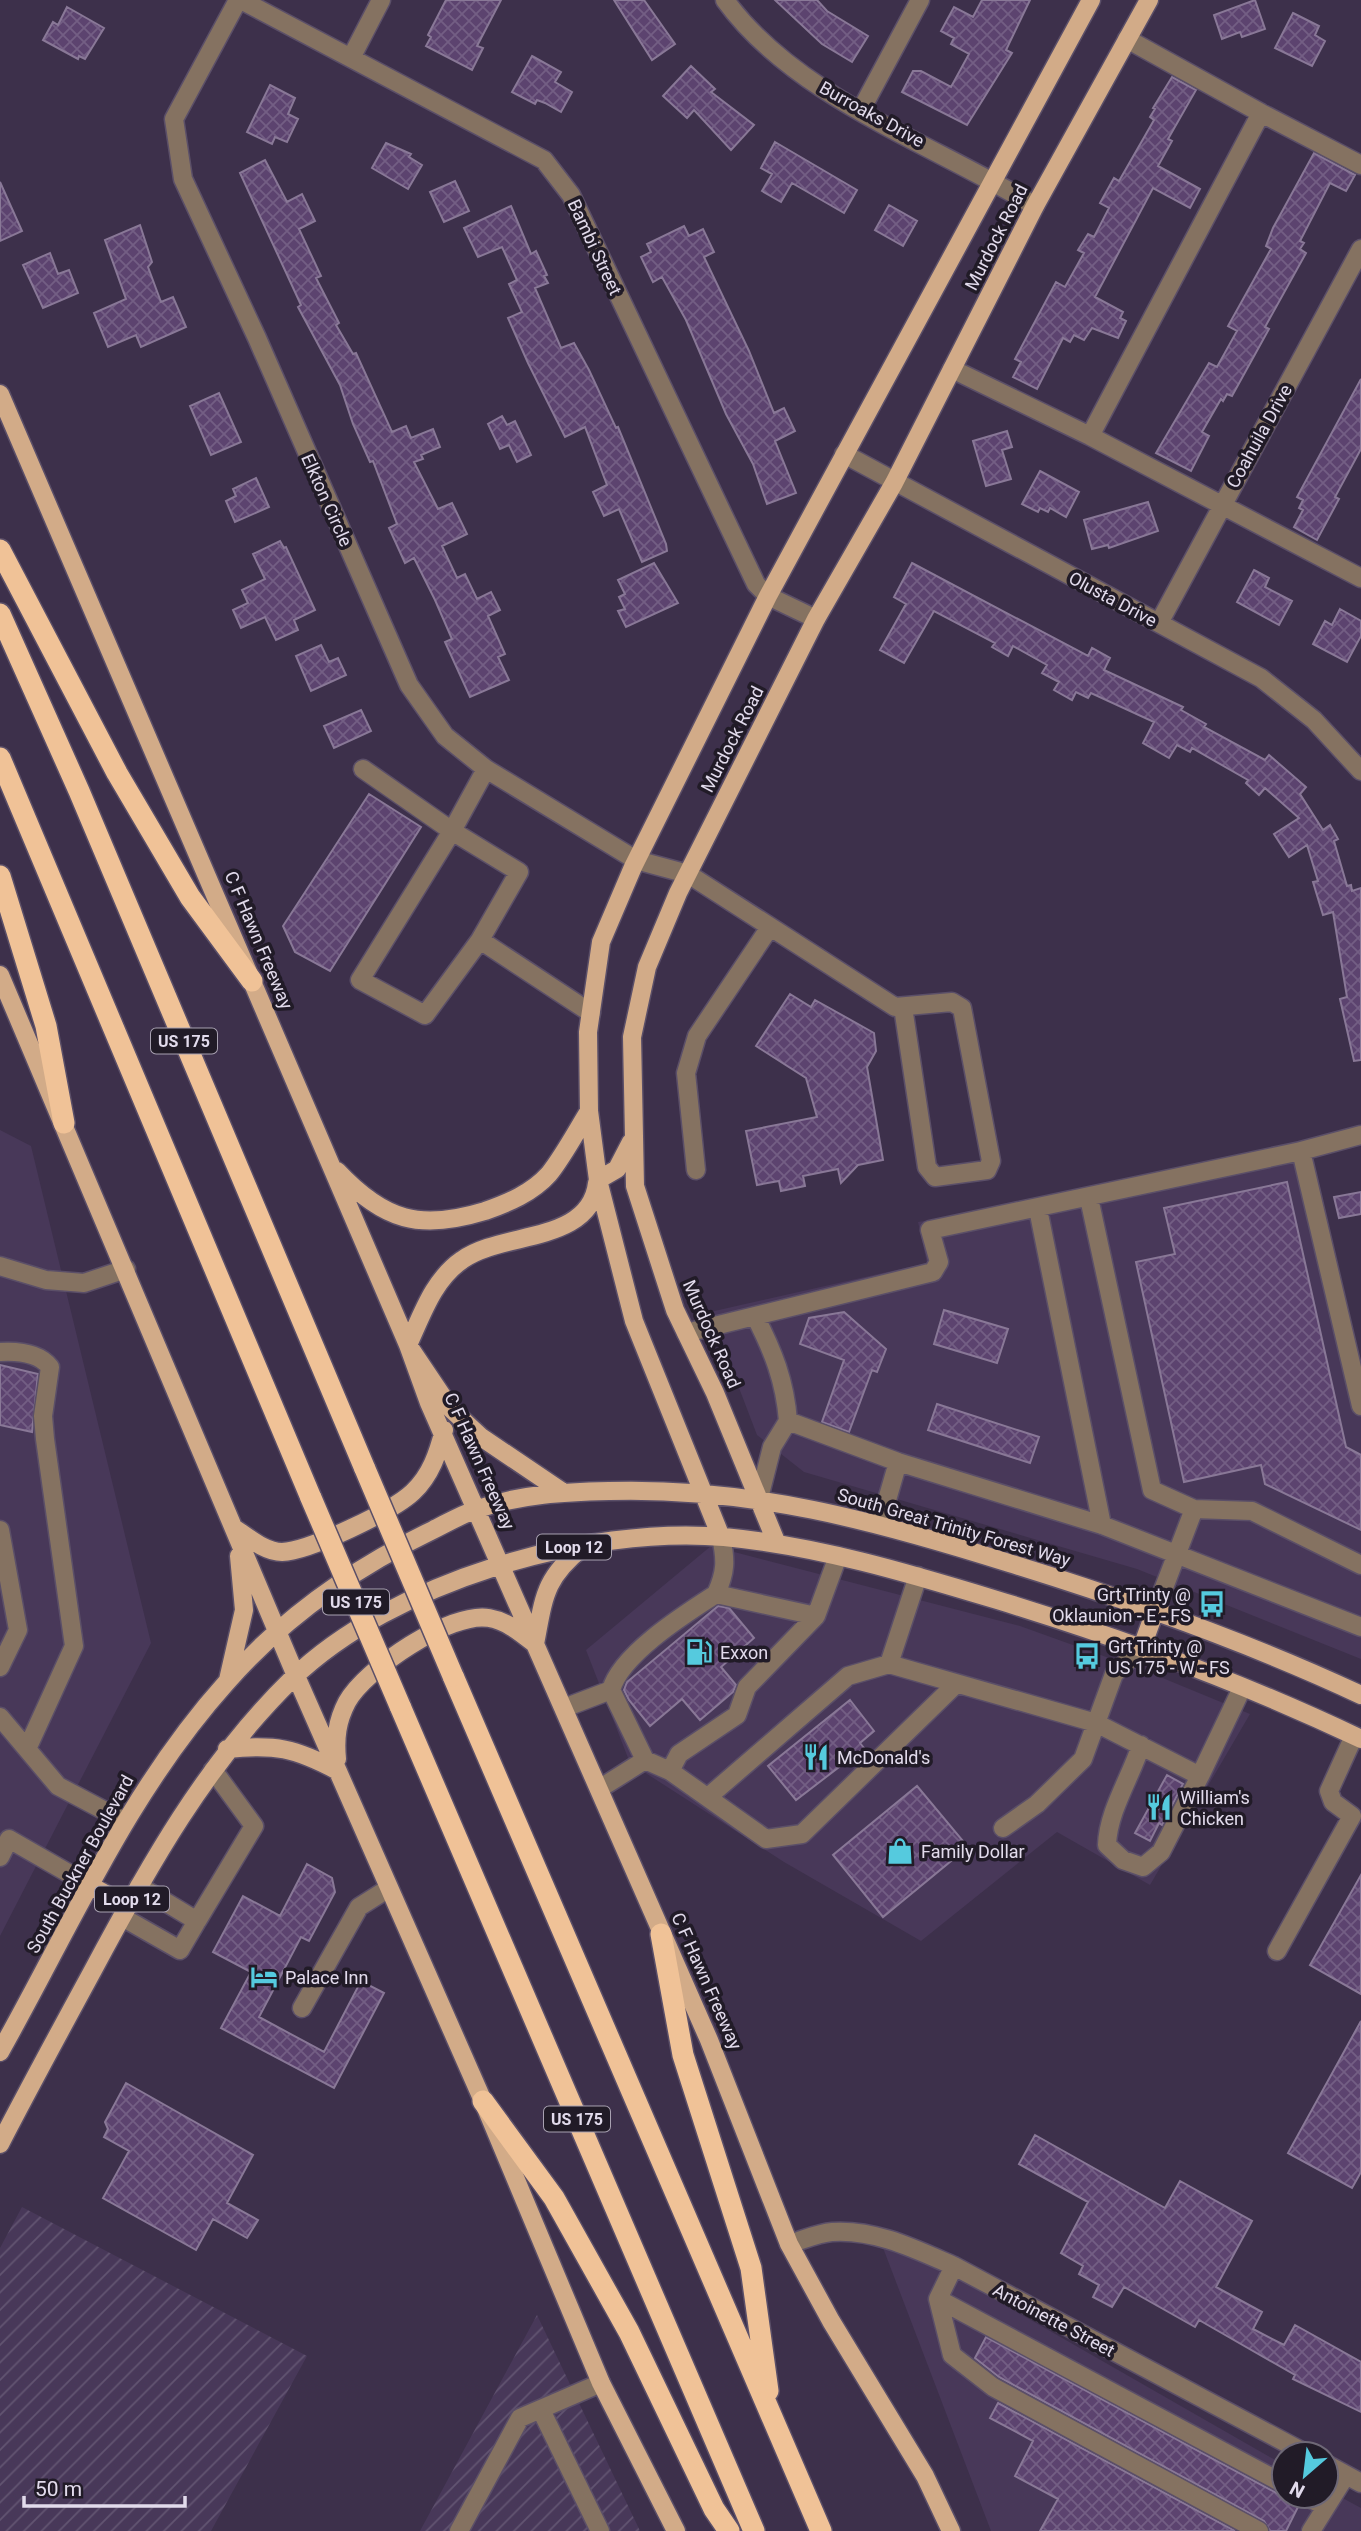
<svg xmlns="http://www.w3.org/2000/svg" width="1361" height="2531" viewBox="0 0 1361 2531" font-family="Roboto,sans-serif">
<defs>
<pattern id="industrial-furrows" width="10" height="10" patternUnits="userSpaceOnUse" patternTransform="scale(1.75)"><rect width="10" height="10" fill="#483859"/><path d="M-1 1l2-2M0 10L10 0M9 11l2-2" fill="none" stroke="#625471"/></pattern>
<pattern id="building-cross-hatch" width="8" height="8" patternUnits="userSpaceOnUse" patternTransform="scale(1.75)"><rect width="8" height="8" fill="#5c436f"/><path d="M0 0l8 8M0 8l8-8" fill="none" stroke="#735e84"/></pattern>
</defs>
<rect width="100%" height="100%" fill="#3d304b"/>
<!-- built -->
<path fill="#483859" d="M0,1130L31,1146L151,1643L0,1936Z
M1313,1157L1361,1368V1659L1137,1569L804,1472L757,1435L710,1312L927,1263L918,1222Z
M711,1546L1020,1626L1148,1672L1250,1714L1150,1885L1057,1832L921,1941L784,1862L630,1763L586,1650Z
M877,2232L1284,2465V2496H1326V2489L1361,2508V2531H991Z"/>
<!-- industrial -->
<path fill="url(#industrial-furrows)" d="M22,2207L307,2356L211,2531H0V2248Z
M537,2315L640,2531H420Z"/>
<!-- building -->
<path fill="url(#building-cross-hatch)" stroke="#897897" stroke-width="2" d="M446,0H501L477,46L483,48L472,70L426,46L431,37L428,35Z
M614,0H644L675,44L652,60Z
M775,0H817L827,11L868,36L852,62L822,44Z
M982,0H1030L1006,50L1012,53L967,125L902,92L913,71H921L951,87L969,54L951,44L954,38L941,31L954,7L973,17Z
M1255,0L1265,29L1242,37L1240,32L1222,39L1214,15Z
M67,7L104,28L85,59L79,56L78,59L43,40L53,22L58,25Z
M1293,13L1319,26L1315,35L1325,41L1312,66L1275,48Z
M532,56L561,72L555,82L572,92L561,112L545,103L537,100L535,104L512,92Z
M691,66L715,89L711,92L754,125L731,150L694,110L687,118L663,96Z
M1172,77L1196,90L1168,139L1172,141L1158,166L1200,189L1190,208L1153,188L1095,297L1123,312L1120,318L1126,321L1118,338L1092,328L1084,340L1074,335L1070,342L1063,338L1037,389L1013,377L1021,362L1015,359L1056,282L1065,287L1084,253L1078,250L1088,234L1094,237L1109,208L1100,203L1114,178L1119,181L1154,120L1150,117L1155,109L1153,108Z
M270,85L295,98L288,114L298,119L287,142L275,137L272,144L247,132Z
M775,142L857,190L844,213L792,183L781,202L762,191L772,174L761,168Z
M386,143L411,154L409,157L422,165L408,189L372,168Z
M1314,153L1355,175L1346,191L1330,183L1300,241L1304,243L1300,249L1306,253L1265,327L1269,329L1232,396L1227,394L1223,401L1221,399L1202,432L1209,436L1191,471L1156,453L1209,363L1217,367L1237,331L1228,326L1271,249L1266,246L1273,228Z
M265,160L287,202L302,194L315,221L299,229L321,276L316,278L339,323L336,325L353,354L356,353L392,432L406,426L411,438L433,429L440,447L421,455L423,459L414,462L438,509L452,503L467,534L442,546L457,578L465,574L477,599L491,592L500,610L488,616L505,654L498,657L509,680L470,697L445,642L452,639L435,600L414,558L405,563L389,528L397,524L373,461L370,462L353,424L340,385L298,307L301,305L240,173Z
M455,181L469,211L444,222L430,192Z
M0,182L22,231L0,241Z
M889,205L917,221L903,246L875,230Z
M511,206L531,254L536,251L547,275L544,276L548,283L535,288L561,348L574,343L589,370L616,428L618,427L666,544L667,551L642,562L619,509L604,516L593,492L607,485L585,427L565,437L528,363L508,318L522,312L509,284L517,280L502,247L478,257L464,228Z
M140,225L152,262L148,267L161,302L173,297L186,327L141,347L136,335L108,347L94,313L126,299L105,240Z
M684,226L689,236L703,229L714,252L704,257L749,351L774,413L784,408L795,431L775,441L796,493L767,504L753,464L726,414L686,320L662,277L653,282L641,257L651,252L647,244Z
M50,253L58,274L69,270L78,293L43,308L23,265Z
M1361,379V449L1335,497L1339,499L1317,540L1294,527L1303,510L1299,508L1303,500L1297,497Z
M219,393L241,442L211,455L190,406Z
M502,416L507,425L515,421L531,455L517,462L509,445L500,449L488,424Z
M1007,431L1012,447L1002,450L1011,479L986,486L973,441Z
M1040,471L1079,492L1066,517L1050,508L1048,512L1040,508L1038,512L1022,504Z
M256,478L269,507L235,522L226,501L236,496L233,489Z
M1148,502L1158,531L1109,548L1108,545L1092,549L1084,520Z
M280,541L284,548L286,547L315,610L294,620L298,630L276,640L265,617L241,628L233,610L248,603L242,590L265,579L253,554Z
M654,563L678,603L626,627L618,611L625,609L619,597L625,594L618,580Z
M912,563L1088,656L1092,648L1110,658L1104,670L1183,707L1181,710L1206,724L1204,727L1265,760L1269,755L1306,787L1300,794L1323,830L1330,825L1338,839L1334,841L1347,886L1351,885L1352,891L1361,888V1060L1354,1061L1340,999L1347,997L1333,912L1323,915L1313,882L1318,881L1307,845L1289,857L1274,834L1299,818L1265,788L1259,795L1246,783L1248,780L1192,748L1190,752L1177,745L1169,758L1143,743L1154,722L1091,693L1088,698L1076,692L1072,700L1054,690L1059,682L1042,673L1047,665L1013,646L1008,656L992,647L995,643L934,611L904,663L880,650L906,604L894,597Z
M1254,570L1269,578L1265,587L1292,601L1279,625L1237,602Z
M1340,609L1361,621V636L1347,662L1313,644L1325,621L1332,625Z
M321,645L329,662L338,658L346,675L311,691L296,656Z
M361,710L371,731L334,748L324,726Z
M369,794L421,827L330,971L295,952L283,926Z
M790,994L811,1007L815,1000L874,1033L876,1051L867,1067L883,1160L858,1165L841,1183L838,1169L803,1176L805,1186L781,1191L779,1181L757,1185L746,1131L817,1117L806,1078L756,1046Z
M1287,1182L1346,1447L1361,1455V1530L1265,1484L1261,1465L1184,1482L1136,1262L1175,1254L1164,1208Z
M1361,1192V1214L1339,1218L1334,1197Z
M944,1310L1008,1329L997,1363L934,1344Z
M844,1312L886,1349L877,1372L872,1370L849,1432L822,1422L844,1360L800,1344L809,1318Z
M0,1365L38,1374L32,1432L0,1425Z
M937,1404L1039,1437L1030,1463L928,1430Z
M718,1606L729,1608L754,1638L721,1667L736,1685L733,1692L700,1720L682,1699L650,1726L629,1700L624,1690L627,1682Z
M850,1700L874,1731L860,1743L864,1748L796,1800L768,1766Z
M1167,1775L1183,1784L1162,1825L1159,1823L1150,1841L1135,1833Z
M917,1786L968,1847L883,1917L833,1855Z
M307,1864L332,1878L335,1892L309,1941L301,1937L259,2017L324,2052L361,1981L384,1993L334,2088L221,2028L251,1972L213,1952L243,1896L280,1916Z
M1361,1875V1994L1310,1965Z
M1361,2021V2172L1352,2188L1288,2153Z
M126,2083L253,2155L227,2203L258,2220L247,2238L213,2219L196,2250L103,2198L129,2151L104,2137L108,2129L105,2122Z
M1035,2135L1165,2208L1180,2181L1252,2221L1216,2287L1262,2312L1253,2329L1284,2345L1295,2325L1361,2362V2412L1293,2379L1295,2375L1199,2320L1195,2327L1124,2287L1112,2307L1093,2297L1099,2285L1079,2274L1083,2266L1061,2253L1088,2202L1019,2164Z
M986,2337L1299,2505L1286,2531H1270L1264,2521L999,2377L975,2358Z
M998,2403L1235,2531H1040L1058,2499L1015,2476L1033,2441L990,2418Z"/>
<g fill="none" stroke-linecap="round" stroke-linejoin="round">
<defs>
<path id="minor" d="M238,0L174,119L183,179L257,338L409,685L445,736L486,769L636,860L688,874L895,1007L952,1002L962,1008L991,1161L987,1170L935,1177L927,1167L903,1007
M241,0L544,160L571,195L756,584L768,596L816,619
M725,0C795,97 935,145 1035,206
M1127,39L1261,113
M351,58L381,0
M861,110L920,0
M952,369L1090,436L1261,113L1361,165
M1090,436L1361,578
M844,454L1261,678L1314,720L1361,771
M1159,623L1361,249
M363,769L452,831L519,872L480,940
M486,769L452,831L360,980L425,1015L480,940L591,1013
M1301,1151L1361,1135
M696,1170L686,1073L697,1036L770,927
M1089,1198L1152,1490L1194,1509
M1038,1209L1102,1525
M0,1266L46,1280L84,1283L126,1269
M755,1316C773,1351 785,1381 788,1421
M686,1333L933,1272L939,1262L930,1230L1301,1151L1361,1406
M0,1352C17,1351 39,1353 50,1367L43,1416L45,1439L74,1646L27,1749
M759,1498L772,1447L788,1421L898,1462L1102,1525L1361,1627
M880,1524L898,1462
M0,1530L18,1630L0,1667
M721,1537C726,1560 726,1572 716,1594L816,1616L838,1556
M918,1576L889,1664L1096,1723L1200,1776L1242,1688
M1155,1611L1194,1509L1252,1511L1361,1565
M611,1690C621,1654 685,1614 716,1594
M564,1708L611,1690L645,1760
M0,1717L58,1786L124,1821
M1141,1745C1131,1777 1108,1811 1107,1845L1123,1860L1143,1867L1161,1852L1200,1776
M670,1771L679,1754L737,1715L747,1687L816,1616
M599,1789L645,1760L670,1771L766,1839L802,1834L956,1684
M708,1797L848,1676L889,1664
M1003,1828L1037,1804L1083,1759L1114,1674L1142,1647
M0,1857L9,1839L89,1885
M122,1917L180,1950L197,1921L139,1886
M197,1921L254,1826L213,1770
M1277,1951L1352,1816L1333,1802L1329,1791L1354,1736
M302,2008L359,1907L389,1888
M789,2244C803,2240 818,2233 832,2232C875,2229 915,2249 954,2266L1307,2454
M954,2266L938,2299L1284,2484
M938,2299L952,2355L993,2387L1259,2531
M541,2410L600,2531
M1326,2464L1361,2483
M1306,2496L1326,2507L1346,2475
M459,2531L520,2418L601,2383
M1311,2531L1326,2507"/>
<path id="major" d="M0,394L408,1345L429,1403L709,2040L789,2244L831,2321L925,2476L951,2531
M0,975L296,1676L483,2101L601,2383L676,2531
M337,1171C384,1221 420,1231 485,1211C508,1203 532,1193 549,1174C564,1155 576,1132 589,1111
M598,1180L617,1169L631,1142
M561,1491L481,1437L451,1409L408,1345C422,1315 433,1280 462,1260C502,1231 590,1244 597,1183
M234,1528C248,1537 265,1552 282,1552C309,1551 393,1511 413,1492C431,1475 438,1453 444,1430
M721,1537L634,1321L598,1180L589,1111L588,1032L601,942L633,867L768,596L1091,0
M777,1544L715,1393L675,1310L635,1186L632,1037L647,967L678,893L816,619L894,483L1035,206L1149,0
M535,1644C544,1597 544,1578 583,1547
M1142,1647L1155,1611
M228,1680L244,1610L239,1556
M227,1749C275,1744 295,1748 338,1771
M337,1759C335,1738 337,1721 347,1702C365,1669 451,1611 489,1618C507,1621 521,1633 535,1644
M89,1885L127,1906
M0,2052C71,1926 128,1792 226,1683C283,1618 356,1567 433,1530C447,1523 462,1514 478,1509C521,1494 565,1492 609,1491C751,1487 876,1521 1009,1563C1129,1600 1248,1642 1361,1695
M0,2144C30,2086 61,2029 92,1972C148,1867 206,1763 292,1679C392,1582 587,1525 724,1537C818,1546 908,1573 997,1600C1121,1638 1244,1683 1361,1739"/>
<path id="highway" d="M0,550L117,773L190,897L252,981
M0,614L79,791L365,1469
M0,758L311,1498
M0,876L46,1026L64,1123
M453,1676L821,2531
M400,1706L754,2531
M661,1934L683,2055L751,2268L768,2391
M483,2101L554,2198L629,2332L714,2509L729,2531"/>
</defs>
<!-- minor casing -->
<use href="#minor" stroke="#5b4f68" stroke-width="21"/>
<!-- major casing -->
<use href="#major" stroke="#5b4f68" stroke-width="21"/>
<!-- highway casing -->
<use href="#highway" stroke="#5b4f68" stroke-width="24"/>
<!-- minor -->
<use href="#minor" stroke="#857261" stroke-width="18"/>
<!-- major -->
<use href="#major" stroke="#d2ab88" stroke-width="18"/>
<!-- highway -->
<use href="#highway" stroke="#f0c297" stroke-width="21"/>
<defs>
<path id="highway-bridge" d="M365,1469L453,1676
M311,1498L400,1706"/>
</defs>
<!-- highway-bridge casing -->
<use href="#highway-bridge" stroke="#5b4f68" stroke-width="24" stroke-linecap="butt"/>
<!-- highway-bridge -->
<use href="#highway-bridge" stroke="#f0c297" stroke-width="21"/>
</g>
<!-- icons -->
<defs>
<symbol id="bus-bare" viewBox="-9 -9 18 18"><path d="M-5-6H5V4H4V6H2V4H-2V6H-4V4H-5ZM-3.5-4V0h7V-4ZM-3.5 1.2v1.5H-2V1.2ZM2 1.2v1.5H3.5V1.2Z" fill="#55cade" stroke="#211b27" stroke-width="2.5" paint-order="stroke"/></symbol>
<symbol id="fuel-bare" viewBox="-9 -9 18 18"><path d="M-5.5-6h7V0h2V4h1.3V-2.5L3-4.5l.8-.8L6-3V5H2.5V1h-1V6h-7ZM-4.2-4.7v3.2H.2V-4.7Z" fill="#55cade" stroke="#211b27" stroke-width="2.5" paint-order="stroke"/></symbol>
<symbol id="restaurant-bare" viewBox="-9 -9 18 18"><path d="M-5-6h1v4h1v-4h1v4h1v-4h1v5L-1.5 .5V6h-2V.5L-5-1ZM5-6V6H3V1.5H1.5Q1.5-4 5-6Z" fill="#55cade" stroke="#211b27" stroke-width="2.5" paint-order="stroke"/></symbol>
<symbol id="shop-bare" viewBox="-9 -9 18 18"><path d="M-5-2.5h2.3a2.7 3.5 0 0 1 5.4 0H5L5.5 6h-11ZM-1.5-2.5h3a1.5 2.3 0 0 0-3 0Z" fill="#55cade" stroke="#211b27" stroke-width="2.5" paint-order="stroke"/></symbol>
<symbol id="hotel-bare" viewBox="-9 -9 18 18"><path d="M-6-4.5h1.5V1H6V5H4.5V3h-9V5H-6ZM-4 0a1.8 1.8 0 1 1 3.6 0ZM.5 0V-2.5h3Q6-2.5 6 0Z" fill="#55cade" stroke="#211b27" stroke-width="2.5" paint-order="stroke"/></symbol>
</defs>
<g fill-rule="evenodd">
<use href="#bus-bare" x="1193" y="1585" width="38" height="38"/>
<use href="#fuel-bare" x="680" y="1633" width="38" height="38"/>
<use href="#bus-bare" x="1068" y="1637" width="38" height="38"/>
<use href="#restaurant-bare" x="797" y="1738" width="38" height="38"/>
<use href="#restaurant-bare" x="1140" y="1788" width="38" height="38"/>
<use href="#shop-bare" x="881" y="1832" width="38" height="38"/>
<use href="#hotel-bare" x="245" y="1958" width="38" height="38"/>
</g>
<g text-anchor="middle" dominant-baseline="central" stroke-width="7" stroke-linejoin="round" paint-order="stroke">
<!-- shield labels -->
<g fill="#211b27" stroke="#a8a1b1" stroke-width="2">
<rect x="151" y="1028.5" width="66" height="25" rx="5"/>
<rect x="537" y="1534.5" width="74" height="25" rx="5"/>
<rect x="323" y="1589.5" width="66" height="25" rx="5"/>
<rect x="95" y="1886.5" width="74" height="25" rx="5"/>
<rect x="544" y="2106.5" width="66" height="25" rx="5"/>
</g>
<g font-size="16" font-weight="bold" fill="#e2dbec">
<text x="184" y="1041">US 175</text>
<text x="574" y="1547">Loop 12</text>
<text x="356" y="1602">US 175</text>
<text x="132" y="1899">Loop 12</text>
<text x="577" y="2119">US 175</text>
</g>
<!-- street labels -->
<g font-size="18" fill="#e2dbec" stroke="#211b27">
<text transform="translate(872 114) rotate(29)">Burroaks Drive</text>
<text transform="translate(996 237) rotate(-63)">Murdock Road</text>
<text transform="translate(595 247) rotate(65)">Bambi Street</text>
<text transform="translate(1259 436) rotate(-61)">Coahuila Drive</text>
<text transform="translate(327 500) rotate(66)">Elkton Circle</text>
<text transform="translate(1113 599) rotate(28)">Olusta Drive</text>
<text transform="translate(732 739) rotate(-63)">Murdock Road</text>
<text transform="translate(259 940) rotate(67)">C F Hawn Freeway</text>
<text transform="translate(712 1334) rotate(66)">Murdock Road</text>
<text transform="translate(480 1461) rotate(66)">C F Hawn Freeway</text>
<text transform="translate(954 1527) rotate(16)">South Great Trinity Forest Way</text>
<text transform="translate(80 1864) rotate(-61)">South Buckner Boulevard</text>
<text transform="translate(707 1981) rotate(66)">C F Hawn Freeway</text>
<text transform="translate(1054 2320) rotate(28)">Antoinette Street</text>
</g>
<!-- poi labels -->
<g font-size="18" fill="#e2dbec" stroke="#211b27" text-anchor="start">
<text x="1191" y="1594" text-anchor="end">Grt Trinty @<tspan x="1191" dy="21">Oklaunion - E - FS</tspan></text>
<text x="1108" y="1646">Grt Trinty @<tspan x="1108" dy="21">US 175 - W - FS</tspan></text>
<text x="720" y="1652">Exxon</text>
<text x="837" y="1757">McDonald's</text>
<text x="1180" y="1797">William's<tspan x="1180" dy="21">Chicken</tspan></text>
<text x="921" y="1851">Family Dollar</text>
<text x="285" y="1977">Palace Inn</text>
</g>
</g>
<!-- north arrow -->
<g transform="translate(1305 2475) rotate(208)"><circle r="33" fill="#211b27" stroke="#6e6876" stroke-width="2"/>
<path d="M0-5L12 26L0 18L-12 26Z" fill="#55cade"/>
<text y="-10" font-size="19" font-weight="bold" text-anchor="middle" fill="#e2dbec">N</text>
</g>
<!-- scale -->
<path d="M24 2496v10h161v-10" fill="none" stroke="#e2dbec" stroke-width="3.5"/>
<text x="35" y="2496" font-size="21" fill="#e2dbec" stroke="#211b27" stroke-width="5" paint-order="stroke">50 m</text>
</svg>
